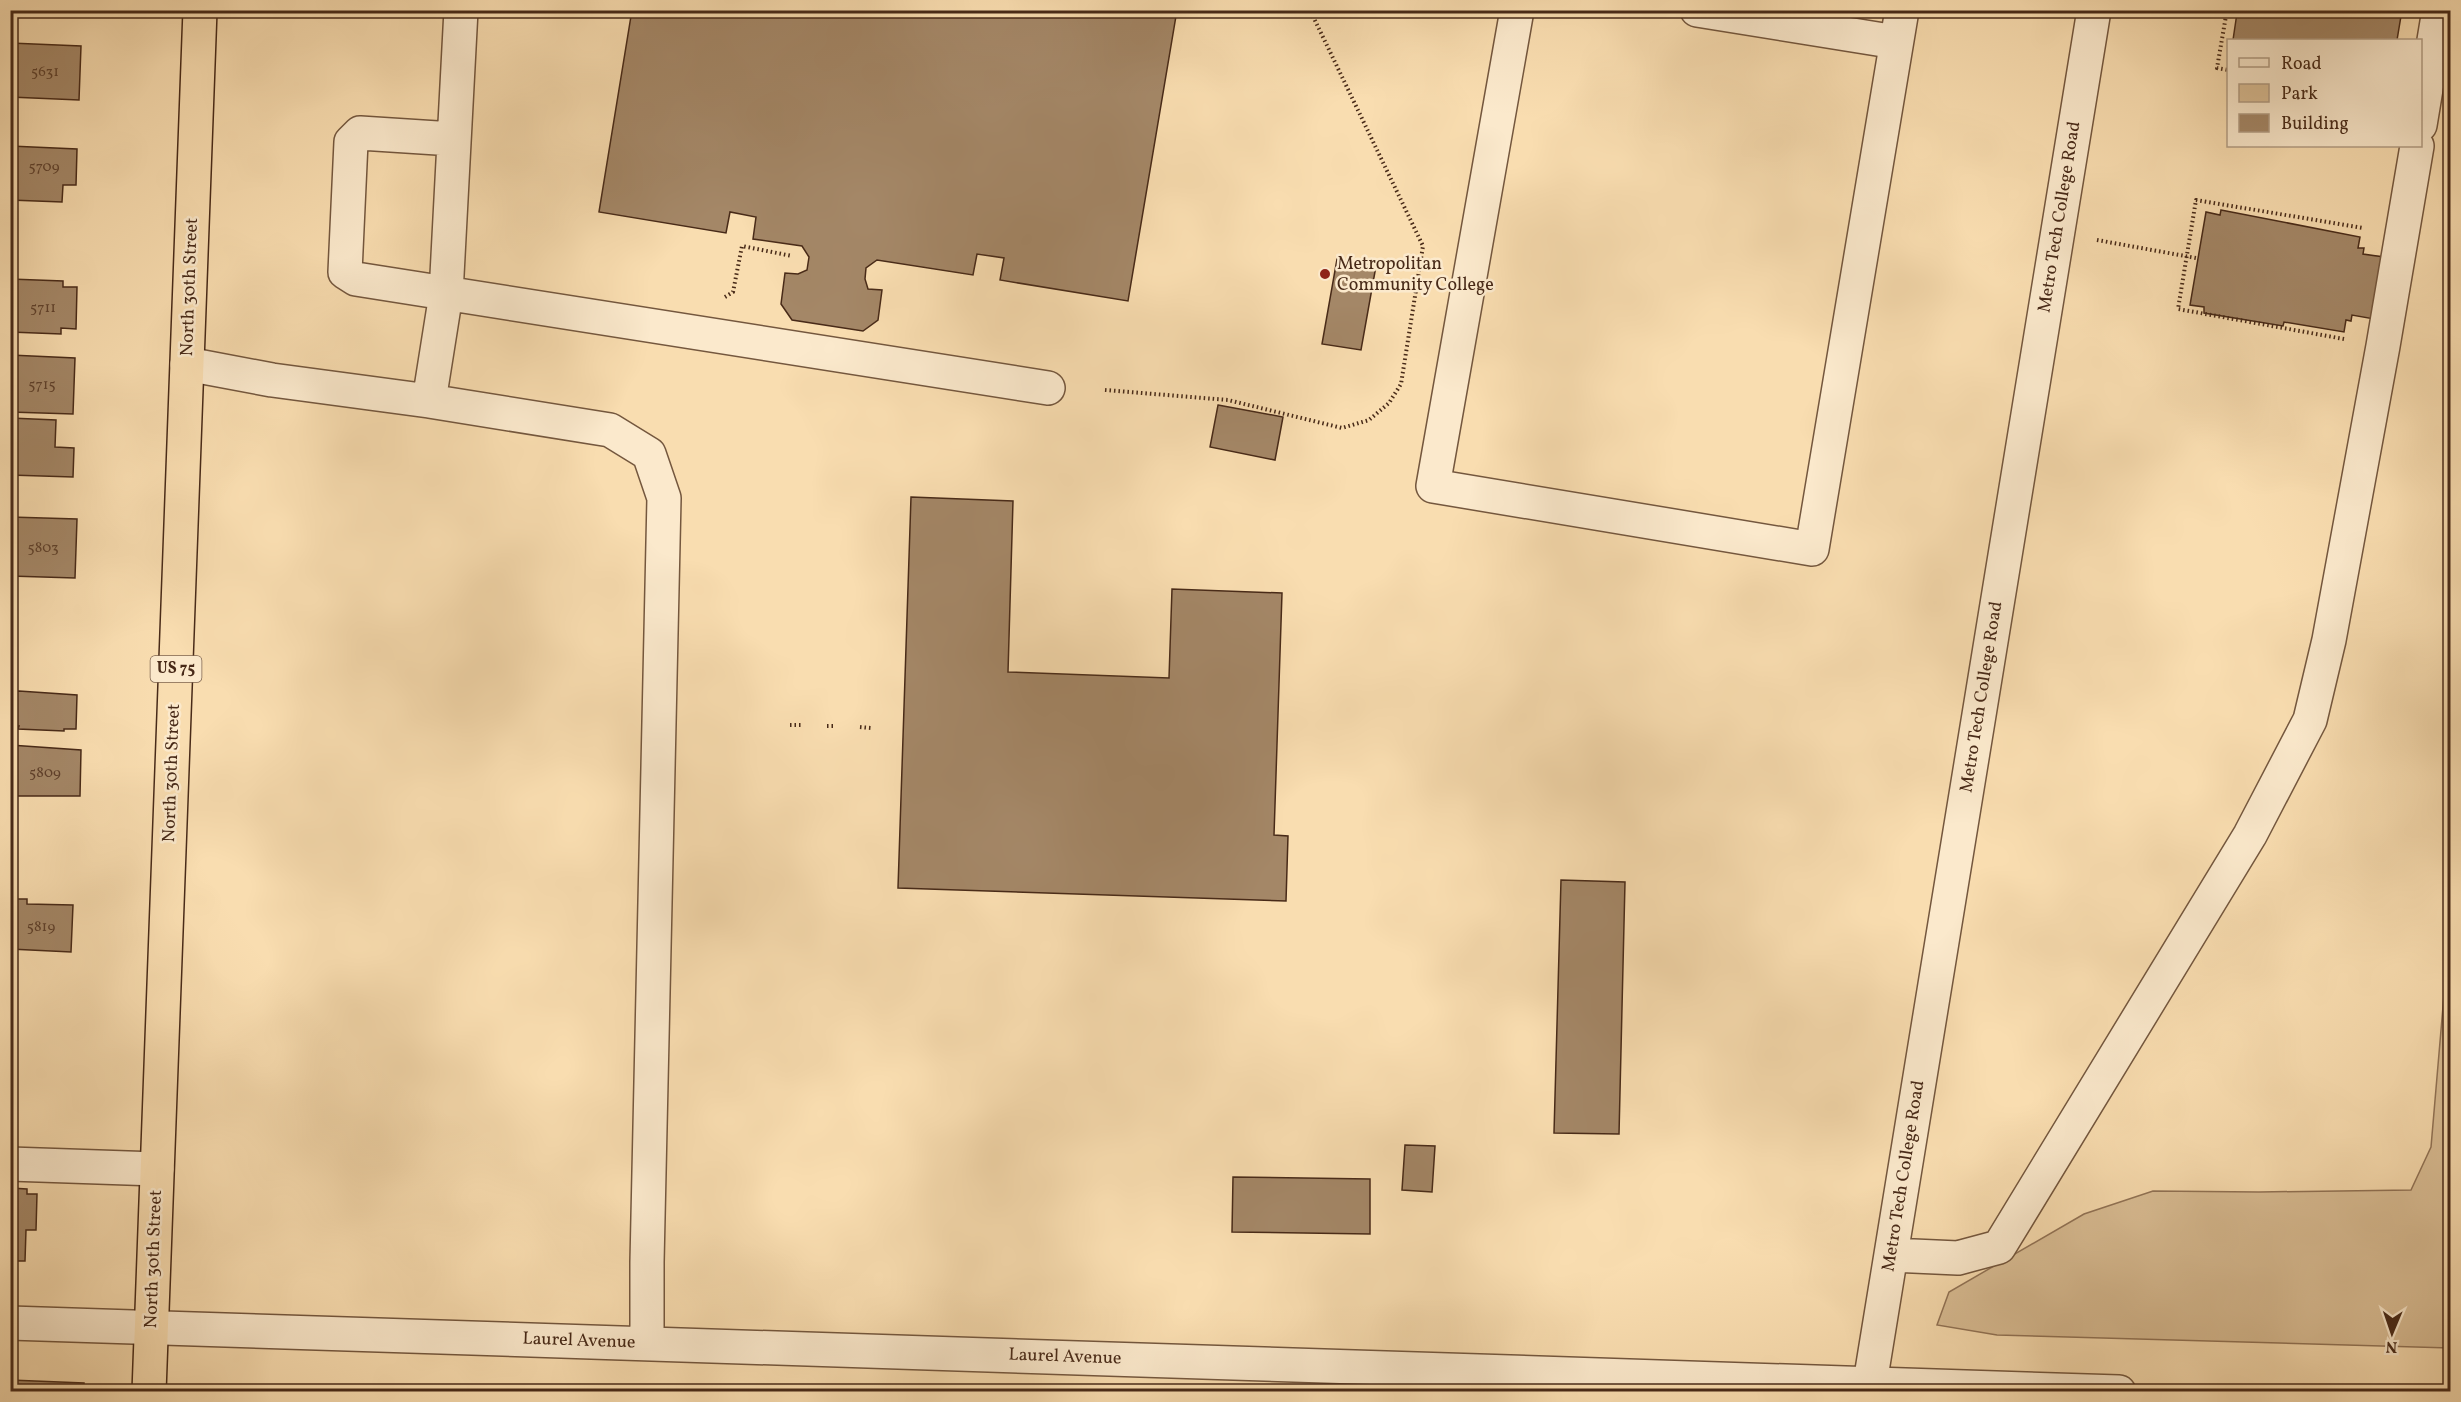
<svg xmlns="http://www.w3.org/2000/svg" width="2461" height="1402" viewBox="0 0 2461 1402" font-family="Vollkorn,serif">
<rect width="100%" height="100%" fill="#f9ddb0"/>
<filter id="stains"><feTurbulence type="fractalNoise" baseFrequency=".00333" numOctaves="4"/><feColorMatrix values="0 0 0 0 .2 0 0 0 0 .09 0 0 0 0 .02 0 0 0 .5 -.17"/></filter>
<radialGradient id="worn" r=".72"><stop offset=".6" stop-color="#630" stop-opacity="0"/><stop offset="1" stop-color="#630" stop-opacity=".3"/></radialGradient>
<!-- green -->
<path fill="#dbbf96" stroke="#927457" stroke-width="1.5" d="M2450,987V1348L1997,1335L1937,1325L1949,1292L2084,1214L2153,1191L2259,1192L2411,1190L2431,1147L2444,995Z"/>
<!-- building -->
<path fill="#a48767" stroke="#482a18" stroke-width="1.5" d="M632,10H1177L1128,301L1000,280L1004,258L977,254L973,275L877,260L866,268L865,279L868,289L882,290L878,320L863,331L792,320L781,304L785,273L798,274L807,270L809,257L802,246L753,239L756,217L730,212L726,233L599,212Z
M2246,10H2402L2397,40H2233L2237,13L2246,14Z
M10,43L81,46L79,100L10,97Z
M10,146L77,149L76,185H63L62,202L10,200Z
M2221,210L2360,237L2358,248H2364L2363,254L2384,257L2374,319L2352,315L2351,321L2346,320L2344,332L2284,322L2283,326L2204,313V307L2190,305L2206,212L2220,215Z
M1337,259L1376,266L1361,350L1322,344Z
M10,279L63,281V287H77L76,329L61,328V334L10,332Z
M10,355L75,358L73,414L10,412Z
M1218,405L1283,417L1275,460L1210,447Z
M10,418L56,420L55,447L74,448L73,477L10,475Z
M911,497L1013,501L1008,672L1169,678L1172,589L1282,593L1274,835L1288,836L1286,901L898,888Z
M10,517L77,519L75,578L10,576Z
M19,691L77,695L76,729H64V731L18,729L19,726H10V692Z
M10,745L81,750L80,796H10Z
M1561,880L1625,882L1619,1134L1554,1133Z
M10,899H27V904L73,905L71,952L10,949Z
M1405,1145L1435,1146L1432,1192L1402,1190Z
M1233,1177L1370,1179V1234L1232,1232Z
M10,1188L27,1189V1194H37L36,1230H26L25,1261H10Z
M10,1380L84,1383V1392H10Z"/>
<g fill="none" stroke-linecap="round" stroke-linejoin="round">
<defs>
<path id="minor" d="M1517,10L1433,486L1812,549L1902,10
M1697,10L1896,42
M2420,125L2439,10
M453,139L360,133L351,142L345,272L356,279L1048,388
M187,364L272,380L429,401L610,430L649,454L664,498L647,1262V1343
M429,401L446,294L461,10
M10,1164L157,1169
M1891,1255L1958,1258L1999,1247L2250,835L2310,720L2329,640L2383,346L2417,146
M10,1323L2119,1392
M1871,1392L1870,1383L2094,10"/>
<path id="highway" d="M149,1392L200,10"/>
</defs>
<!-- minor casing -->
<use href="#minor" stroke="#74573e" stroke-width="36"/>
<!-- highway casing -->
<use href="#highway" stroke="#482a18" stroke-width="36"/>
<!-- path -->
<path stroke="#482a18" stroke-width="4" stroke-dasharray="1.5 3" stroke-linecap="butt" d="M2227,10L2217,68L2228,70
M2097,240L2196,258
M725,297L733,292L742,246L792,256
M2344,339L2178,309L2196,200L2363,228
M1105,390L1228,400L1342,428L1369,420L1389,403L1401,384L1423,246L1310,10
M790,725H801
M827,726H835
M860,727L871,728"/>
<!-- minor -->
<use href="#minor" stroke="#fbe9cc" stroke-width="33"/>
<!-- highway -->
<use href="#highway" stroke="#f9ddb0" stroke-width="33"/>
</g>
<!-- markers -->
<circle fill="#8f2418" stroke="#fbe9cc" stroke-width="2" cx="1325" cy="274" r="6"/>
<g text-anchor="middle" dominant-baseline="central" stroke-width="5" stroke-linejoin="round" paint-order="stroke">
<!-- number labels -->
<g font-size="15" fill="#5f412c">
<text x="45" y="72">5631</text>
<text x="44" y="167">5709</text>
<text x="43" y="308">5711</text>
<text x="42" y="385">5715</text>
<text x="43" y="548">5803</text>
<text x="45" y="773">5809</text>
<text x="41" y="927">5819</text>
</g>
<!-- shield labels -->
<rect fill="#fbe9cc" stroke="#7e634e" stroke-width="1.5" x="150.5" y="656" width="51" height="26" rx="4.5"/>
<g font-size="16" font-weight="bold" fill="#482a18">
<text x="176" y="669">US 75</text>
</g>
<!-- street labels -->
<g font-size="18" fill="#482a18" stroke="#fbe9cc">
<text transform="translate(2060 217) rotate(-81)">Metro Tech College Road</text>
<text transform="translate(190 287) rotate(-88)">North 30th Street</text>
<text transform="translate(1982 697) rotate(-81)">Metro Tech College Road</text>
<text transform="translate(172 773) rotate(-88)">North 30th Street</text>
<text transform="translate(1904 1176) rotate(-81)">Metro Tech College Road</text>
<text transform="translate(154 1259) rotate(-88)">North 30th Street</text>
<text transform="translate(579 1341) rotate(2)">Laurel Avenue</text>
<text transform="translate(1065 1357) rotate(2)">Laurel Avenue</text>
</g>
<!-- poi labels -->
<g font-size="18" fill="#482a18" stroke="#fbe9cc" text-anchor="start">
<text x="1337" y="264">Metropolitan<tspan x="1337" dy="21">Community College</tspan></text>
</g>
</g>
<!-- margin -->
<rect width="2461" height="1402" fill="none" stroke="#f9ddb0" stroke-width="36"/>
<rect x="12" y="12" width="2437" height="1378" fill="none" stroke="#482a18" stroke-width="3"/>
<rect x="18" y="18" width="2425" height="1366" fill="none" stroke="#482a18" stroke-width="1.5"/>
<!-- legend -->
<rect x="2227" y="39" width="195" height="108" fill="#fbe9cc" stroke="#b39d84" stroke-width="1.5"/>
<rect x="2239" y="58" width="30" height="9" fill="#fbe9cc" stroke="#b39d84" stroke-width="1.5"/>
<text x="2281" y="69" font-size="18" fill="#482a18">Road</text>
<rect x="2239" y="84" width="30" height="18" fill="#dbbf96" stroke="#b39d84" stroke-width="1.5"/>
<text x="2281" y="99" font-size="18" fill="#482a18">Park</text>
<rect x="2239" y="114" width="30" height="18" fill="#a48767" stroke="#b39d84" stroke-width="1.5"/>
<text x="2281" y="129" font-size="18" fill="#482a18">Building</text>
<!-- north arrow -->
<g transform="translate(2392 1333) rotate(182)" stroke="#fbe9cc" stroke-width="4.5" paint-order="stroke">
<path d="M0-4.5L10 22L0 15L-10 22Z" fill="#482a18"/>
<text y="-9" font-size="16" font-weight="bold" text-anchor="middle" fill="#482a18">N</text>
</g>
<rect width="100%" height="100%" filter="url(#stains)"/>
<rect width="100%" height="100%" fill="url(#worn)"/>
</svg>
